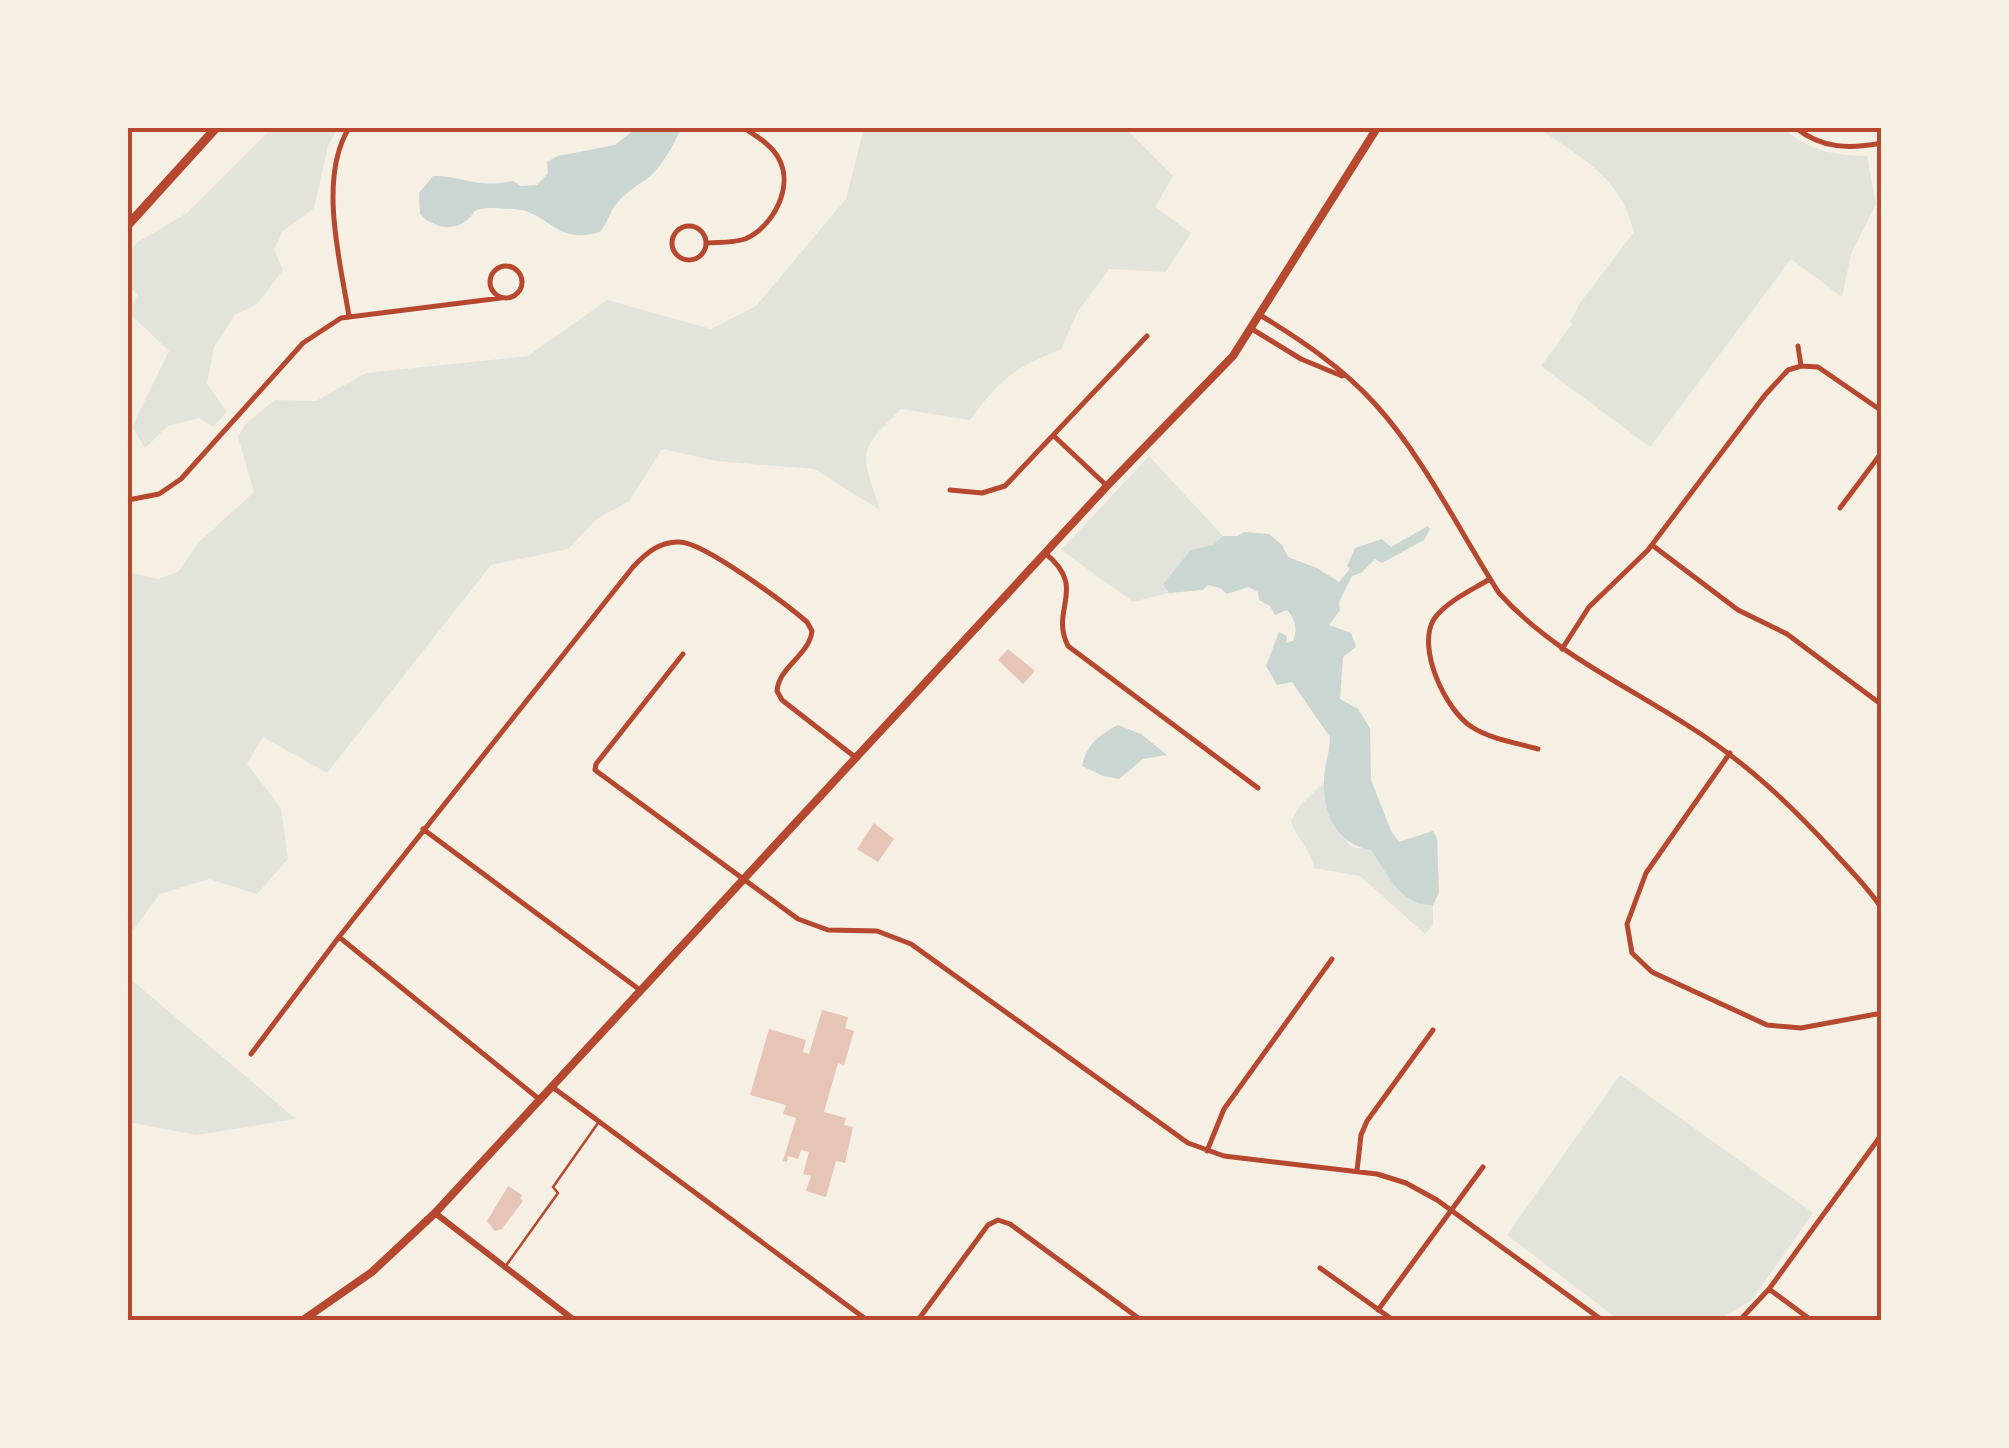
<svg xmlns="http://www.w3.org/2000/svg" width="2009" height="1448" viewBox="0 0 2009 1448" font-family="'DM Sans',sans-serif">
<rect width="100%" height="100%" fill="#f6efe4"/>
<!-- green -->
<path fill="#e2e4dc" d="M272,128H338L328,146L314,208L283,231L274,249L283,270L257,304L235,315L214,347L207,384L227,412L213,427L199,418L168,426L145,448L132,427L169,351L128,312L138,295L128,286V252L138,242L187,213Z
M864,128H1125L1173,176L1155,207L1191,233L1166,272L1109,269L1077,313L1061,349C1012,370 1002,377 970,420L901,409C856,453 861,451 880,510L814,469L716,461L662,449L629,501L597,519L568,549L491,565L327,773L263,737L247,764L281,808L288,859L257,894L209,879L160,894L128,937V572L158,579L178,572L198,543L254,492L238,437L247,422L275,400L316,401L366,373L528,356L607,300L711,329L756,306L846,199Z
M1538,128H1783C1809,151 1833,155 1867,156L1876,204L1851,254L1842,297L1791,259L1650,447L1541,366L1572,324L1570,322L1580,303L1634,232C1620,176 1583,159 1538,128Z
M1149,456L1223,536L1213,545L1200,549L1165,591L1169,593L1133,602L1061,550Z
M1325,781L1329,815L1351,847L1371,850C1387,873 1401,907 1433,905V925L1425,934L1360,876L1314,868C1311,849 1297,840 1291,821L1300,806Z
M128,977L296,1119L196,1135L128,1122Z
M1620,1075L1813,1213L1751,1301L1718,1320H1619L1507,1235Z"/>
<!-- water -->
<path fill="#c9d6d2" d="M636,128L680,130C676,142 659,170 649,177C638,185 626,192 617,203C609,212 608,223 600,232C555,246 548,210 513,209C503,209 490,207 481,209C471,211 476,212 469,218C454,233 434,228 420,214L419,193L433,176C465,176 476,189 513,181L521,186L537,185L548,173L547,162L558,156L615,145Z
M1428,526L1430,529L1424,540L1382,563L1375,559L1361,573L1352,576L1339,602L1340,610L1329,625L1351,633L1356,647L1343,657L1340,699L1358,709L1370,728L1371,780L1391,831L1399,842L1433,831L1437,838L1439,893L1433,905C1401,907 1387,873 1371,850C1332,844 1320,805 1325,769C1327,758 1330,749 1330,737L1292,682L1277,685L1266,666L1279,632L1287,636L1286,643L1293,641C1298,630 1295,618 1287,610L1275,615L1270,606L1259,600L1258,592L1248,587L1227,594L1220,588L1208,585L1202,590L1169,593L1163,584L1191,550L1213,545L1223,536H1238L1244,532L1269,534L1282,545L1288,557L1317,568L1339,582L1350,569L1347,566L1355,548L1382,539L1391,547Z
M1118,725L1141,734L1167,755L1143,759L1119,779L1103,776L1082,766C1087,745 1098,735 1118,725Z"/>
<!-- building -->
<path fill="#e6c5b7" d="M1008,649L1035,671L1023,684L998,660Z
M874,823L894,839L878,862L857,849Z
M822,1010L848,1017L845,1028L854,1031L844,1065L838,1063L824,1112L846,1118L844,1125L853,1127L845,1163L836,1161L826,1197L806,1191L811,1176L803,1174L809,1152L801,1150L798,1159L788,1156L787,1162L783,1161L796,1118L783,1114L786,1105L750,1095L769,1029L806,1040L803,1052L809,1054Z
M508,1186L522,1195L520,1199L523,1201L502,1229L495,1231L487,1221Z"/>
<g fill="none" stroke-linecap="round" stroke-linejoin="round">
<!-- service -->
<path stroke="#b5482f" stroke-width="2.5" d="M505,1267L558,1193L553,1187L598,1123"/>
<!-- minor -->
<path stroke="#b5482f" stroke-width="5" d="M1796,128C1822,149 1850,149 1882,143
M672 243a17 17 0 1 1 34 0a17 17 0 1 1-34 0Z
M706,243C719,242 733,243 745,239C773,227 794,187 779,159C772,145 756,136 744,128
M490 282a16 16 0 1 1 32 0a16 16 0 1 1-32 0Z
M1260,315C1301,340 1343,368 1376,405C1424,458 1460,532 1499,593C1551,651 1622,683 1687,725C1743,760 1788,802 1832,850C1849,869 1868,887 1882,909
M349,316C340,261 318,178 349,128
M1252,329L1301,359L1342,376
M1798,346L1801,366
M1054,436L1106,485
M950,490L982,493L1005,486L1147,336
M128,500L159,494L181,479L303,343L341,318L501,298
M1840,508L1882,452
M1652,545L1738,610L1787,634L1882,705
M1045,553C1089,589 1049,608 1068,646L1258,788
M1490,579C1472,590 1447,601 1434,619C1416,648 1446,711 1472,727C1490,739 1517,743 1538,749
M1562,649L1589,607L1648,550L1765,395L1788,370L1801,366L1818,367L1882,411
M683,654L596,764L595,770L798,919L828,930L877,931L911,944L1188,1143L1224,1156L1377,1174L1406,1183L1437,1200L1602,1320
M1730,753L1646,873L1627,924L1632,953L1652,972L1767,1025L1801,1028L1882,1013
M423,829L640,990
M339,937L539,1099
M251,1054L339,937L633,567C646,553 660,541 680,542C705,543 786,604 807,622L812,631C809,656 779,666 777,691L782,700L855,757
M551,1086L867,1320
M1207,1151L1224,1109L1332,959
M1357,1171L1361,1135L1367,1121L1433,1030
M1320,1268L1393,1320
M1769,1289L1811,1320
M1378,1310L1483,1167
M918,1320L988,1225L998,1220L1010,1224L1141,1320
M1740,1320L1769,1289L1882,1134"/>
<!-- tertiary -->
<path stroke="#b5482f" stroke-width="6" d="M435,1213L574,1320"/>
<!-- secondary -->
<path stroke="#b5482f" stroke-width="8" d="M303,1320L372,1272L435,1213L1107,486L1233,356L1377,128"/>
<!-- trunk -->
<path stroke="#b5482f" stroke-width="9" d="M128,225L216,128"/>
</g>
<!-- border -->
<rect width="2009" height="1448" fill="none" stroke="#f6efe4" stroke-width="260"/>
<rect x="130" y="130" width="1749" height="1188" fill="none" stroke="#b5482f" stroke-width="4"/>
</svg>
